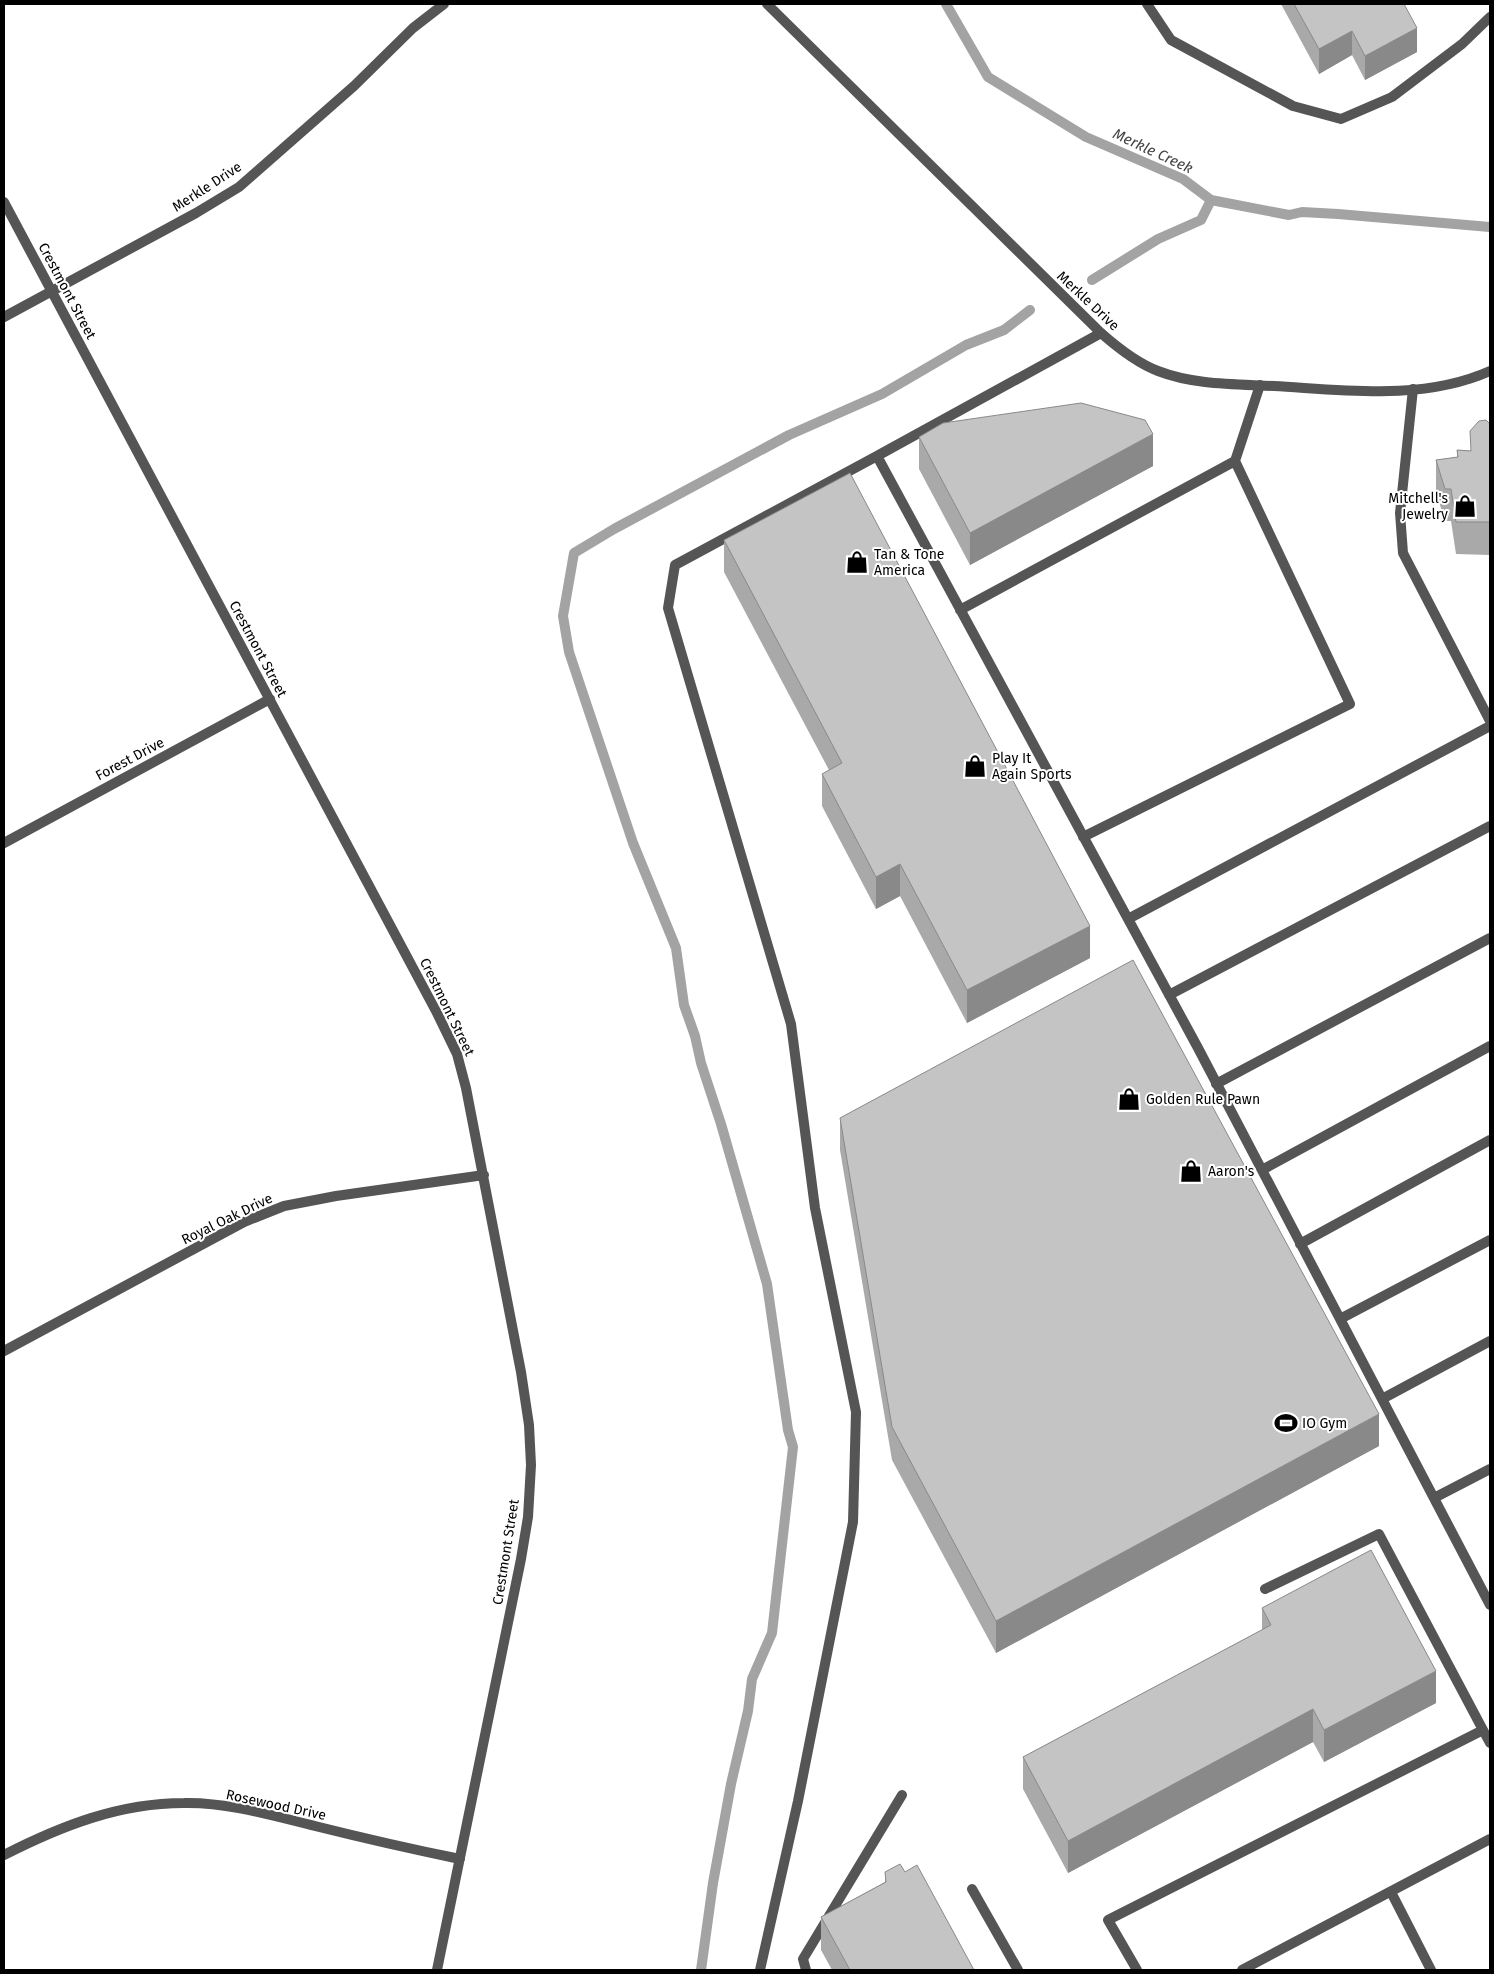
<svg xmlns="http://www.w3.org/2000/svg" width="1494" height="1974" viewBox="0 0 1494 1974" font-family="'Fira Sans',sans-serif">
<rect width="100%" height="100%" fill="#fff"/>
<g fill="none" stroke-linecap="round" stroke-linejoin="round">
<!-- stream -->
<path stroke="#a3a3a3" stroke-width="10" d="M946,4L988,77L1086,137L1183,179L1211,200L1289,215L1302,212L1338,214L1490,227
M1092,280L1158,239L1201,220L1211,200
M701,1970L713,1883L731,1784L748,1711L752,1679L772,1633L793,1447L788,1430L767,1284L721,1124L701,1063L695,1036L684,1005L676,948L633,843L569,652L563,616L574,553L614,529L789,435L882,394L966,345L1004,330L1030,310"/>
<!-- lane -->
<path stroke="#555" stroke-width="10" d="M1147,4L1171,40L1293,106L1341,119L1392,97L1462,44L1490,17
M1101,333L877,456L1198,1048L1490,1605
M1413,389L1400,513L1403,553L1490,721
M960,610L1235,461L1260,385
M1083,837L1350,704L1235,461
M1128,919L1490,726
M1169,995L1490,826
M1216,1084L1490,938
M1262,1170L1490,1046
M1300,1244L1490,1140
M1340,1319L1490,1240
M1382,1399L1490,1341
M1434,1498L1490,1469
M1265,1589L1379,1534L1483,1730
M972,1889L1018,1970
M1391,1892L1431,1970
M760,1970L798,1801L853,1522L856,1412L815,1208L791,1024L668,608L675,565L877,456
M806,1970L803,1959L902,1795
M1137,1970L1108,1920L1483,1730L1490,1743
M1242,1970L1490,1839"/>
<!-- street -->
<path stroke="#555" stroke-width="10" d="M767,4L1101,333C1118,348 1137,363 1158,371C1194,385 1235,384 1274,386C1345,390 1423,401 1490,371
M4,202L437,1013L457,1054L466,1088L521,1372L529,1425L531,1465L528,1517L521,1559L437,1970
M4,317L196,213L239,187L354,86L413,28L444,4
M4,843L270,699
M4,1351L244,1222L284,1206L336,1196L484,1175
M4,1855C61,1826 119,1803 184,1803C227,1802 274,1816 315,1826C363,1838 411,1849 460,1859"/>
</g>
<!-- wall -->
<path fill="#a9a9a9" d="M1281,4H1404L1417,52L1365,80L1352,55L1319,74Z
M1490,424V555L1456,554L1451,521H1445L1436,492V460L1457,457V450L1470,451Z
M919,437L1153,466L970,565L919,469Z
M724,540L1090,958L967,1023L900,896L876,909L822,806V774L829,770L724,572Z
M840,1118L1379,1446L996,1653L892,1460L840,1150Z
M1262,1608L1436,1703L1324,1762L1313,1742L1068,1873L1023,1789V1757L1262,1630Z
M885,1872H905L974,1970H832L821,1950V1917L885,1882Z"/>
<!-- shaded-wall -->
<path fill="#898989" d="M1417,28V52L1365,80V56Z
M1352,31V55L1319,74V49Z
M1153,434V466L970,565V533Z
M900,864V896L876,909V877Z
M1090,926V958L967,1023V990Z
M1379,1414V1446L996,1653V1621Z
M1436,1671V1703L1324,1762V1730Z
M1313,1709V1742L1068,1873V1841Z"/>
<!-- building -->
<path fill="#c4c4c4" stroke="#898989" d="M1294,4H1404L1417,28L1365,56L1352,31L1319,49Z
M1081,403L1145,420L1153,434L970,533L919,437L943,423Z
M1486,420L1490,424V522H1456L1451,489H1445L1436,460L1458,457L1457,450L1471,451L1470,431L1479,421Z
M850,473L1090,926L967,990L900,864L876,877L822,774L842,763L724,540Z
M1133,960L1379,1414L996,1621L892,1427L840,1118Z
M1371,1550L1436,1671L1324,1730L1313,1709L1068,1841L1023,1757L1271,1625L1262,1608Z
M900,1864L905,1872L917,1865L974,1970H850L821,1917L886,1882L885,1872Z"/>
<!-- icons -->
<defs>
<symbol id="shop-bare" viewBox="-9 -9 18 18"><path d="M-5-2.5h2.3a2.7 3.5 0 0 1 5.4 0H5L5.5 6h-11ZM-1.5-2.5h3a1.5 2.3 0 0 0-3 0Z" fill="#000" stroke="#fff" stroke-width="2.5" paint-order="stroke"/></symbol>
<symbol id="stadium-bare" viewBox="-9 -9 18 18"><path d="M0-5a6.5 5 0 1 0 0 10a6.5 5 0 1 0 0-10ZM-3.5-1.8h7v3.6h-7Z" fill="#000" stroke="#fff" stroke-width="2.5" paint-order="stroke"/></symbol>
</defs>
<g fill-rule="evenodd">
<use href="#shop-bare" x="1449" y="490" width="32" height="32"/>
<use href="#shop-bare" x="841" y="546" width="32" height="32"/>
<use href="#shop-bare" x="959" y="750" width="32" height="32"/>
<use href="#shop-bare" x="1113" y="1083" width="32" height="32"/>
<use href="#shop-bare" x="1175" y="1155" width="32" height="32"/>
<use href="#stadium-bare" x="1270" y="1407" width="32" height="32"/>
</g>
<g text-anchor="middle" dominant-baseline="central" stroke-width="4" stroke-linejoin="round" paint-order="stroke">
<!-- street labels -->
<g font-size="14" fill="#000" stroke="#fff">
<text transform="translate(207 187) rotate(-33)">Merkle Drive</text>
<text transform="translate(67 291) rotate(62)">Crestmont Street</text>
<text transform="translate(1088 301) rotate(43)">Merkle Drive</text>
<text transform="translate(258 649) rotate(62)">Crestmont Street</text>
<text transform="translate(130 759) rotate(-28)">Forest Drive</text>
<text transform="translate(447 1007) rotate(64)">Crestmont Street</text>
<text transform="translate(227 1219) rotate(-26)">Royal Oak Drive</text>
<text transform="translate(506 1552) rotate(-81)">Crestmont Street</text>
<text transform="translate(276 1805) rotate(12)">Rosewood Drive</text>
</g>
<!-- poi labels -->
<g font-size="14" fill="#000" stroke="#fff" text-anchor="start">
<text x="1448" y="498" text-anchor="end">Mitchell's<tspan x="1448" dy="16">Jewelry</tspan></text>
<text x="874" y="554">Tan &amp; Tone<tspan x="874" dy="16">America</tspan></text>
<text x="992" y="758">Play It<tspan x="992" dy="16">Again Sports</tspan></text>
<text x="1146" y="1099">Golden Rule Pawn</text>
<text x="1208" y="1171">Aaron's</text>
<text x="1302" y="1423">IO Gym</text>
</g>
<!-- water labels -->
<g font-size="15" font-style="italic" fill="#444" stroke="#fff">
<text transform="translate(1153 151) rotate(25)">Merkle Creek</text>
</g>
</g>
<!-- border -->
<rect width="1494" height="1974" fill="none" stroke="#000000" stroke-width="10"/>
</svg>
